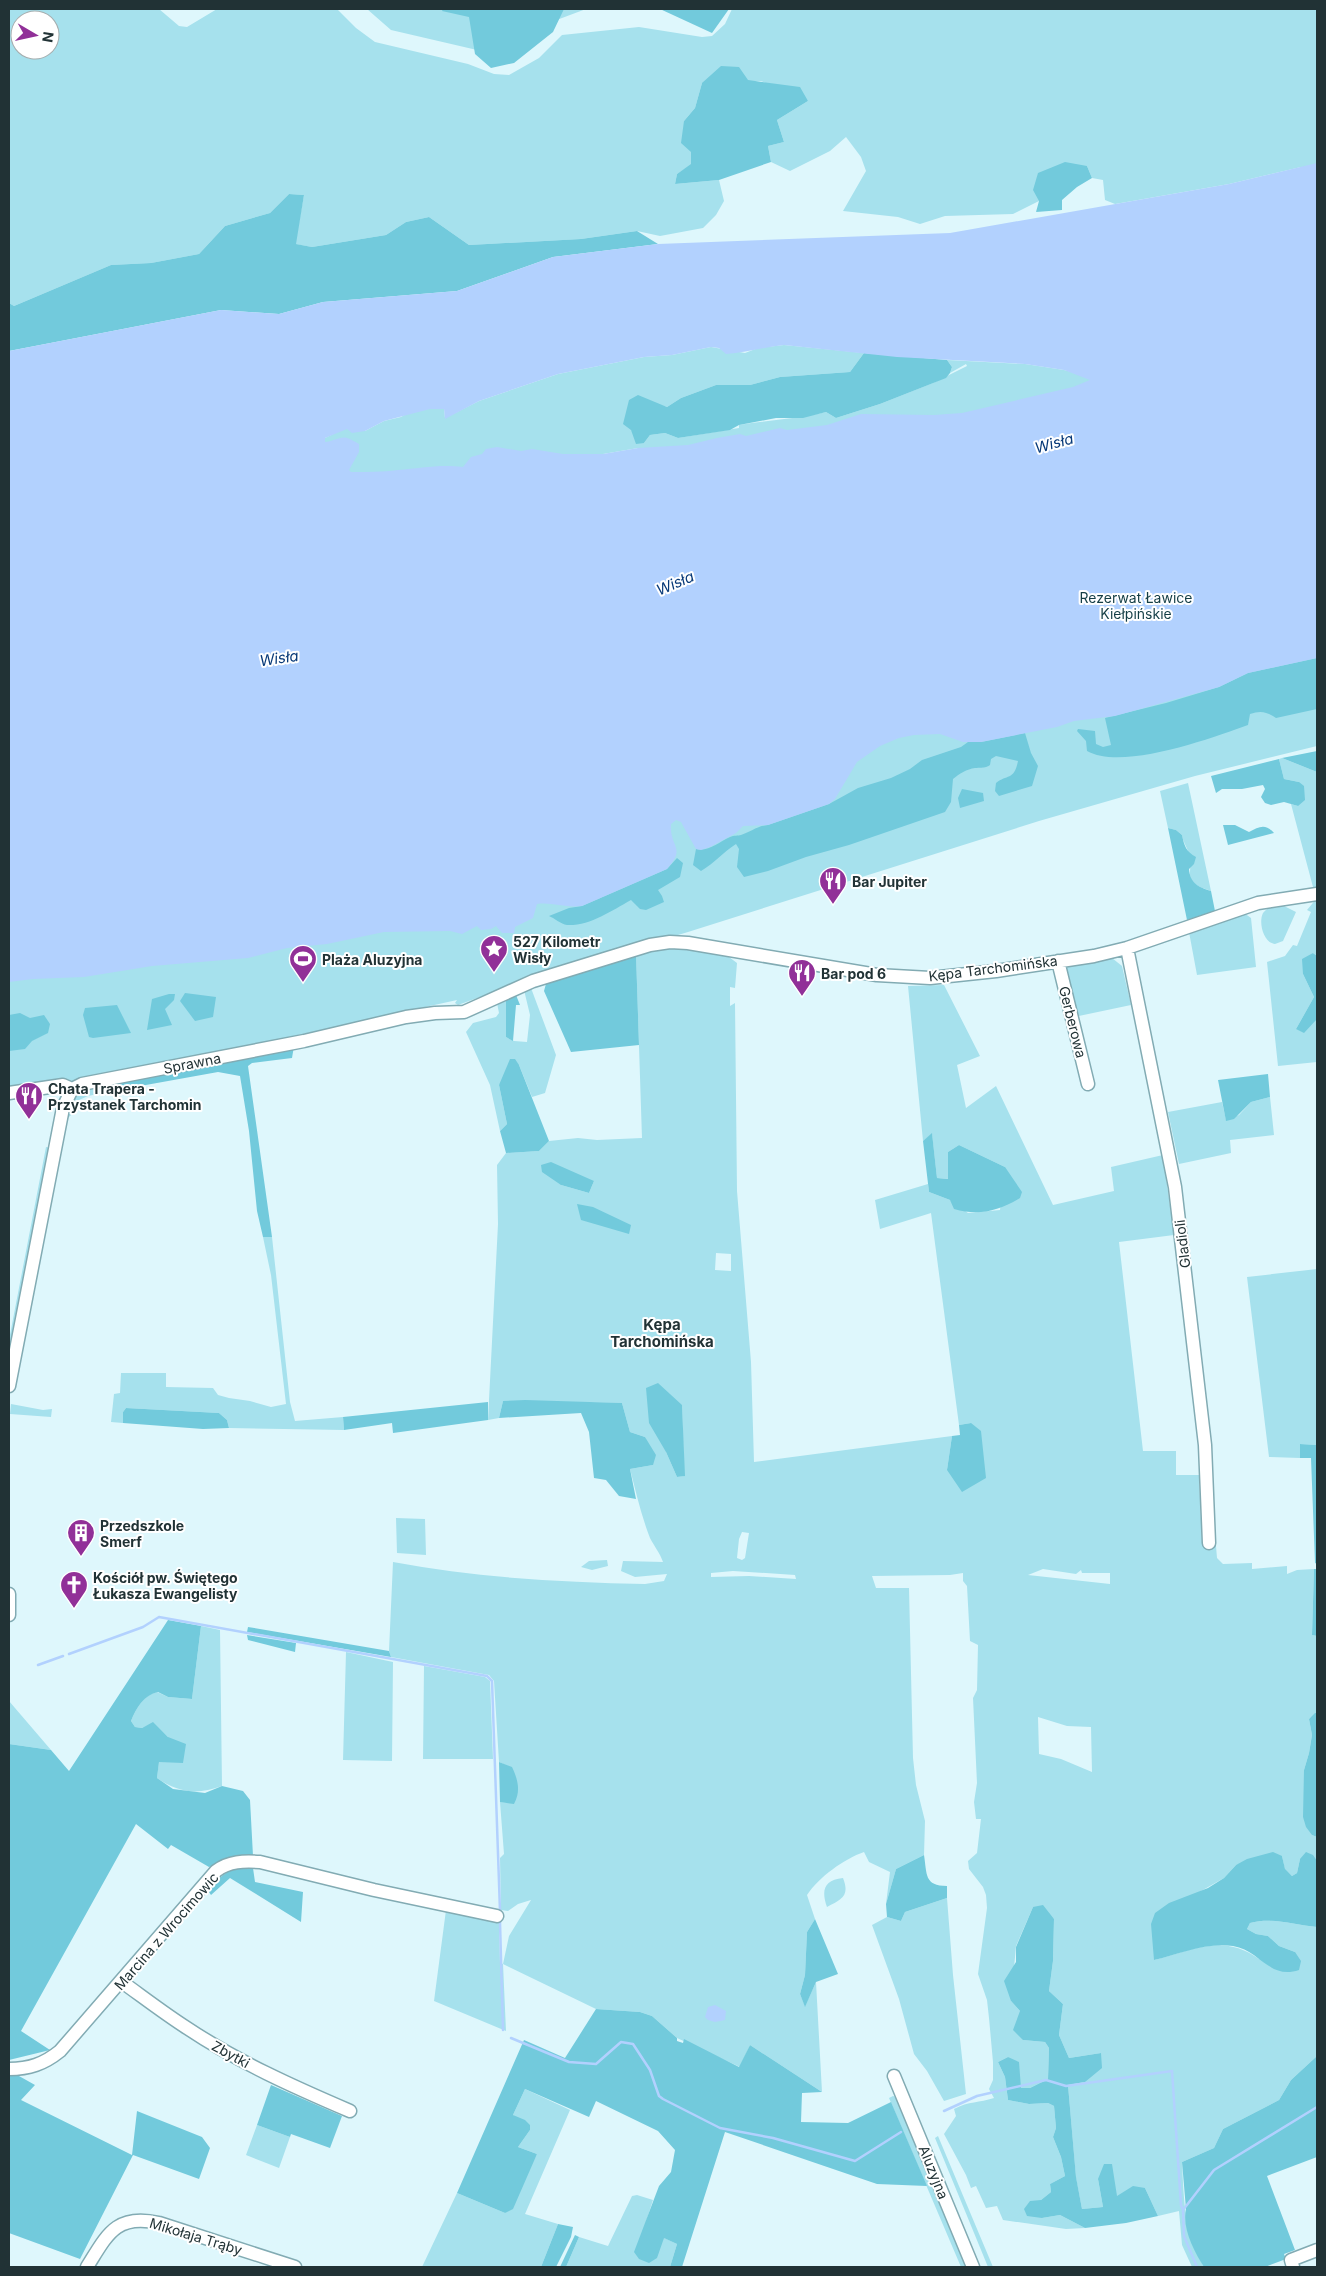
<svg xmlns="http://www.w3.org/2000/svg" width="1326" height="2276" viewBox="0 0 1326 2276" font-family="Inter,sans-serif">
<rect width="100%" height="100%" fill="#def7fc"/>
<!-- green -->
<path fill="#a6e1ed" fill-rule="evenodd" d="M9,9H159L179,26L187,27L217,9H337L356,28L375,42L468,64L494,74L509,75L539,58L562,35L639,27L702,37L712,36L725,24L732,9H1317V185L1301,167L1229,184L1115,204L1105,200L1103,180L1092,178L1087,166L1039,201L1013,214L945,216L920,224L898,217L843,211L866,171L861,157L846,137L830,151L790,171L771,162L768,146L784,142L777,120L808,101L761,81L702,83L695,108L684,121L691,152V165L677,174L675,184L719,180L724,201L716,215L703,228L660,236L637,231L581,239L469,245L429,217L406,222L386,235L312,247L295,244L304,195L289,194L270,213L225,226L199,254L151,263L111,265L14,306L9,303ZM20,20H50V50H20Z
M367,9H586L477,50L391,30Z
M1317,281V746L1195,776L1039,821L688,932L524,981L458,1005L455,1003L457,1000L121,1074L9,1093V720L411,686Z
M784,345L864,353L850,372L780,377L750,385H716L681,398L667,407L647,401L631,430L644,443L650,435L665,433L678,438L739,428V425C768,420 798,419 826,412L836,418L880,404L933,383L967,366L966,364L950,373L952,367L947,360L1025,364L1064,370L1099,379L1018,408L742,448H638L603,454H563L561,457L251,495L325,438L353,424L365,431L384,421L401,417L426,403L444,409L445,418L479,401L558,374L644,357L672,355L711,347L745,353L758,348Z
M1282,758L1317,772V887H1313L1291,804L1298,806L1299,782L1284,779L1279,759Z
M1188,783L1211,891C1180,881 1194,876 1189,854C1187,847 1183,842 1182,835L1176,830L1168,828L1160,791Z
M1317,898V956L1313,953L1303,974L1314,997L1296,1029L1317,1019V1062L1278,1066L1267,962L1285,956L1293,945L1297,946L1311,912L1307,910Z
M1273,905L1274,908L1284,906L1296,912L1283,941L1275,944C1264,943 1258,923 1263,913C1266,909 1270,907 1273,905Z
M1244,913L1251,918L1256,967L1197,975L1189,932Z
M675,946L725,954L737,963L735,988L730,987V1006L735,1003L737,1191L751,1362L754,1462L952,1436L947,1470L971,1423L959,1425L931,1213L880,1229L875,1200L928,1184L929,1192L950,1200L968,1213L1000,1210L1005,1167L959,1145L948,1152L949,1179L937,1178L932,1134L923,1141L908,986L944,985L980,1056L957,1065L966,1108L996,1086L1053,1205L1114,1191L1111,1167L1163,1155L1174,1235L1119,1242L1143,1451H1176V1475H1199L1202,1542L1216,1546L1217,1558L1223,1564L1252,1563V1569L1287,1566V1574L1297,1570L1314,1569L1312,1635L1317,1636V1713L1309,1719L1312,1735L1309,1753L1304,1770L1312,1835L1317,1837V1861L1300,1859L1297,1873L1292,1876L1285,1870L1282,1856L1236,1865L1224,1878L1194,1895L1154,1960C1193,1950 1223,1933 1259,1959L1295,1952L1279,1946L1268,1936L1256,1934L1247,1929L1250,1923C1273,1917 1294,1925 1317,1927V2056L1291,2080L1279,2100L1223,2129L1214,2148L1182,2162C1184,2202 1184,2232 1204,2267H1192L1182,2245L1179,2211L1158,2216L1145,2188L1117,2197L1098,2179L1103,2207L1082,2209L1076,2178L1068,2085L1085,2082L1101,2053L1069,2058L1059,2035L1063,2004L1049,1991L1053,1961L1054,1919L1033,1907L1016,1946L1011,2001L1020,2011L1023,2040L1045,2042L1049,2048L1048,2079L1030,2088H1021L1008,2057L998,2062L1005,2077L1008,2100L1029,2104L1048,2103L1054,2106L1056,2128L1053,2137L1061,2157L1065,2176L1050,2184L1051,2192L1041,2200L1042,2218L1060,2215L1085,2228L1066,2229L1003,2220L997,2206L986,2208L976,2186L971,2188L966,2175L944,2134L956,2116L954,2109C969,2101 979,2103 994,2098L989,2089L993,2080V2062L989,2018L987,2000L978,1974L987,1908L986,1895L983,1887L969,1869L968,1861L977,1853L981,1819H976L974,1802L977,1783L973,1698L977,1690L978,1645L970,1641L967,1586L963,1581V1573L950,1575L872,1576L876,1588H909L913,1758L916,1785L925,1821L924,1855L896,1869L886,1904L890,1872L869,1862L864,1852C844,1859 819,1877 807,1895L815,1919L807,1932L805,1975L800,1994L805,2006L816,1982L822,2092L750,2045L740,2067L677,2038L652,2016L640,2012L596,2009L503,1964L506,2031L434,2001L446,1910L499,1921L500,1963L503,1964L509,1936L531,1900L518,1904L508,1911L501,1910L500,1858L504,1854L500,1802L514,1803L512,1768L499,1762L494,1681L489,1675L391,1657L389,1651L393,1562C476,1578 561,1582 645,1584L664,1581L667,1574L635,1577L621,1571L623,1561L663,1562C660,1553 654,1546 650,1538C641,1515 636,1492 630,1469L653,1465L645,1437L630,1432L622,1403L503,1401L499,1418L488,1420L498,1224L497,1165L506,1153L539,1151L549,1141L578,1138L597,1140L642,1138L636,954ZM594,1181L589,1193L561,1185ZM716,1253L731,1254V1271L715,1270ZM682,1405L684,1476L677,1477L666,1452ZM742,1532L749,1533L745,1558L742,1560L737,1558L739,1539ZM1043,1569L1076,1574L1081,1570L1082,1573H1110V1584L1028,1575ZM733,1571L795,1575L796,1579L749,1576L711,1577V1573ZM1038,1717L1067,1726L1091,1727L1092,1772L1061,1759L1039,1754Z
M1112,958L1122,966L1131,1005L1074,1017L1062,968L1069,965Z
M531,988L556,1055L545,1093L532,1097L519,1065L499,1085L507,1124L500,1131L490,1085L466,1032L473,1023L496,1017L499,1013L497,1003L506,999V1037L514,1041L527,1042L530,1015L524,990Z
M107,1082V1092L88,1096L79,1100L72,1114L67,1119C73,1091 81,1089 107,1082Z
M1270,1097L1274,1135L1230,1140L1231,1153L1179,1164L1168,1112L1222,1102L1226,1120L1239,1115L1251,1102Z
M46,1147L52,1148L9,1366V1340Z
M263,1237H272L290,1402L295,1421L343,1417L344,1430L229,1428L227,1420L219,1413L126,1408L123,1412V1423L111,1422L114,1394L120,1393L121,1373H166V1387L213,1388L218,1395L229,1398L250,1401L271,1407L286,1404L271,1275Z
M1317,1269V1445L1300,1444V1458L1269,1457L1247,1277Z
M11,1404L43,1410L52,1409L51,1417L10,1414Z
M396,1518L425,1519L426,1555L397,1553Z
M607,1560L608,1566L592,1570L581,1567L589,1561Z
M201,1626L220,1630L222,1786C197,1795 179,1793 157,1778L159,1761L168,1737L153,1723L142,1728L135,1727L131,1721C136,1708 144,1695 157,1692L168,1697L192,1699Z
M346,1652L393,1662L392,1761L343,1760Z
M424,1666L485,1677L490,1681L493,1759H423Z
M9,1701L51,1750L9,1744Z
M843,1878C850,1896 842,1899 827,1907C821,1890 824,1880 843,1878Z
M947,1898L953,1975L966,2094L944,2101L927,2071L914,2054L899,1999L872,1925L887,1917L901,1921L905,1912Z
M525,2089L570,2110L525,2214L558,2224L541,2267H422L457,2193L505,2213L537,2154L518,2147L530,2130L513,2115Z
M893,2096L896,2097L968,2267H961L889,2098Z
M257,2125L290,2137L279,2168L246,2155Z
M938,2136L993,2267H988L935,2138Z
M637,2195L653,2200L644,2228L677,2244L670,2267H566L579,2237L608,2246L632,2196Z"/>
<!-- forest -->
<path fill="#72cadc" d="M443,9H564L553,32L514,63L491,68L475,54L469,17L442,11Z
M660,9H729L712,33Z
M721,66L739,67L748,80L800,87L808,101L777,120L784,142L768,146L771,162L719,180L675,184L677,174L691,164V152L681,143L684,121L695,108L702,83Z
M1065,162L1087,166L1092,178L1077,187L1062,200V210L1036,212L1039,201L1033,190L1038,173Z
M289,194L304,195L296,244L312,247L386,235L406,222L429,217L469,245L581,239L637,231L658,244L553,257L457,291L323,302L279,314L221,310L9,351V303L14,306L111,265L151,263L199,254L225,226L270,213Z
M864,353L947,360L952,367L950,373L946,378L880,404L836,418L826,412L803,418H776L739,425L730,430L678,438L665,433L650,435L644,443L636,444L631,430L623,424L629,400L638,395L667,407L681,398L716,385H750L780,377L850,372Z
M1317,658V709L1276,718C1267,712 1261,710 1250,714L1248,725C1212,738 1122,771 1087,751L1086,741L1077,731L1078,729L1095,731L1096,744L1103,747L1111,745L1105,718L1166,703L1219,687L1248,673Z
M1025,733L1031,753L1038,766L1032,786L999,796L995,791L996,783C1007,774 1014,781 1018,761L996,756L991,759L990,765C984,769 982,767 975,768C967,769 959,774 953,779L951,802L945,812L849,845L806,857L768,871L744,877L737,867L739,849L736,844C723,852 715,863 701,871L693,865L696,849C708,852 719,842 730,837C734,835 738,836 741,835C751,832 757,826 768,825L829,804L858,788L891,778L910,769L922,760L961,747L968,742H981Z
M1317,751V772L1282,758Z
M1279,759L1284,779L1299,782L1304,786L1305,800L1298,806L1284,802L1271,805L1265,803L1261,797L1265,789L1263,785L1242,789H1222L1216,793L1211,776Z
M962,789L983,793L984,801L960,808L958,798Z
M1223,825H1235L1249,832C1259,827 1265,823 1274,833L1228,845Z
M1168,828L1176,830L1182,835C1184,845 1186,852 1196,857L1194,864L1189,869C1190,883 1198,887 1211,891L1215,911L1187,920Z
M677,858L683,863L680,877L658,890L662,896L664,902L646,910L640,909L631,900C611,911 590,926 567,925C561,924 554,918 549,916L569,908L582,906L667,869Z
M1313,953L1317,956V1019L1304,1033L1296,1029L1314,997L1303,974L1302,959Z
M636,954L639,1045L571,1052L544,991L547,980Z
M185,993L216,997L213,1017L195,1021L180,1001Z
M169,994H175L174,1000L165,1009L172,1025L147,1030L152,999Z
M516,995L520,1005H516L513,1041L506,1037V999Z
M117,1005L131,1033L93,1038L89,1037L83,1015L85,1008Z
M20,1013L30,1018L44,1015L50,1024L48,1033L32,1041L25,1049L9,1051V1015Z
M294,1046L292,1058L252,1063L248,1066L272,1237H263L257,1211L249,1131L240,1076L218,1072L107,1092V1082Z
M510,1059H515L519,1065L549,1141L539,1151L506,1153L500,1131L507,1124L499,1085Z
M1268,1074L1270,1097L1251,1102L1234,1119L1226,1121L1218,1080Z
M932,1133L937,1178L948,1179V1152L959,1145L1005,1167L1022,1192L1020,1198C998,1211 979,1216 954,1209L950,1200L929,1192L923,1141Z
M551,1162L594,1181L589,1193L561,1185L542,1172L541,1165Z
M577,1204L593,1207L631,1225L629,1234L581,1220Z
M658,1383L682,1405L685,1476L677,1477L666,1452L649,1423L646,1388Z
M525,1400L622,1403L630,1432L645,1437L656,1455L653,1465L630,1469L636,1499L619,1496L606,1480L594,1478L589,1432L581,1413L499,1418L503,1401Z
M488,1402V1420L393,1433L392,1423L344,1430L343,1417Z
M126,1408L219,1413L227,1420L229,1428L203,1429L123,1423V1412Z
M971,1423L981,1431L986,1478L962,1492L947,1470L952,1436L960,1435L959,1425Z
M1300,1444L1317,1445V1564L1315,1563L1311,1458H1300Z
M1314,1569H1317V1636L1312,1635Z
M168,1620L201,1626L192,1699L168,1697L158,1692C144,1695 136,1708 131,1721L135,1727L142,1728L153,1722L168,1737L186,1744L183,1763L159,1762L157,1778L173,1789L205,1793L222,1786L243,1791L250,1800L253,1856H239L209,1867L171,1845L168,1849L136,1824L21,2031L50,2050L9,2060V1744L51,1750L69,1771Z
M248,1627L389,1651L391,1657L247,1632Z
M247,1635L296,1643L295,1652L248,1640Z
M1315,1713H1317V1837L1312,1835L1306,1827L1303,1817L1304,1770L1309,1753L1312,1735L1309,1719Z
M499,1762L512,1767C518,1780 521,1791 514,1804L500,1802Z
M1273,1852L1282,1856L1285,1869L1292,1876L1297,1873L1300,1859L1306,1852L1313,1855L1317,1861V1927C1294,1925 1273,1917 1250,1923L1247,1929L1256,1934L1268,1936L1279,1946L1295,1952L1301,1961L1299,1970C1269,1980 1260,1950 1233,1946C1206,1942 1180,1954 1154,1960L1151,1924L1155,1913L1169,1903L1208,1888L1224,1878L1236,1865L1247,1859Z
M924,1855C927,1874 924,1886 947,1886V1898L905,1912L901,1921L887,1917L886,1904L896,1869Z
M240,1868H253L255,1882L303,1892L301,1922L230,1878L211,1895L206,1888L230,1870Z
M1043,1905L1054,1919L1053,1961L1049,1991L1063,2004L1059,2035L1069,2058L1101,2053L1102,2068L1085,2082L1068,2085L1076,2177L1082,2209L1103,2207L1098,2179L1104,2164H1112L1117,2196L1133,2186L1145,2188L1158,2216L1126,2223L1085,2228L1060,2215L1042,2218L1027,2216L1024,2209L1030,2201L1041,2200L1051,2192L1050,2184L1065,2176L1061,2157L1053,2137L1056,2128L1054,2106L1048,2103L1029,2104L1008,2100L1005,2077L998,2062L1008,2057L1019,2062L1021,2088H1030L1048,2079L1049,2048L1045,2042L1023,2040L1013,2030L1020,2011L1011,2001L1004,1981L1016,1962V1947L1033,1907Z
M815,1919L838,1974L816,1982L805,2007L800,1994L805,1975L807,1932Z
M596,2009L640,2012L652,2016L677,2038V2041L683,2043L684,2039L739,2067L750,2045L822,2092L802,2093L801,2122L848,2123L891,2102L927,2186L877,2184L725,2132L682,2267H670L677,2244L664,2238L657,2258L649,2263L639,2259L634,2252L659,2186L671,2172L675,2150L658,2131L596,2101L589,2117L525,2089L513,2115L525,2120L530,2125V2130L518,2147L537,2154L513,2209L505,2213L457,2193L524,2040L565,2058Z
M1317,2056V2157L1267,2176L1295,2250L1284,2254L1286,2259L1265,2267H1204C1194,2251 1182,2229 1186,2209L1182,2162L1214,2148L1223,2129L1279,2100L1291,2080Z
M9,2076H19L35,2085L21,2100L132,2155L137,2111L202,2137L210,2148L199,2179L133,2155L80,2259L9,2233Z
M271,2085L342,2116L330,2148L291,2134L290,2137L257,2125Z
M558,2224L573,2227L571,2237L556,2267H541Z
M575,2235L579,2237L566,2267H560Z"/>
<!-- water -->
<path fill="#b2d1fe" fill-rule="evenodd" d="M1317,163V658L1248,673L1219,687L1115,716L1074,721L1057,727L981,742H963L940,734L914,735L899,738L880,746L857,762L835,799L829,804L768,825L743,826L736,833L710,847L701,850L696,849L681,822L676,820L671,824C669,847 687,847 667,869L582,906C566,908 552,902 537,904L533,918L515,927L514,933H502L496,926L491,929L481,930L477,926L462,934L450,931L384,932L327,944L287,948L248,958L152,966L84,977L33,979L9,982V351L221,310L279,314L323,302L457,291L553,257L658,244L950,233L1229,184ZM784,345L897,357L1025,364L1064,370L1090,380L1073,387L962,413L934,415L861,414L827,425L787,430L780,428L746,436L740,434L717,438L688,445L638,448L603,454H563L532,449L521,451L497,447L486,449L482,454L471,457L463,467C440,464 421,468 398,470C383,472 367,472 351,472L349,470L359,452V444C355,442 351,439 347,438C340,436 332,442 325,442V438L347,429L352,433L365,431L384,421L430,409H444L445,419L479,401L558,374L644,357L672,355L711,347L719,348L726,354C746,353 764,347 784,345Z
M715,2005L726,2011L725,2020L715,2022L708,2020L705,2017L708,2007Z"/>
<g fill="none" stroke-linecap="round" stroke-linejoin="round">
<!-- stream -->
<path stroke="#b2d1fe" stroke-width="2.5" d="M69,1654L143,1627L159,1617L487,1676L492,1681L500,1911
M38,1665L63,1656
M500,1922L503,2030
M511,2038L569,2062L596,2064L621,2042L633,2044L650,2070L659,2096L663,2099L720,2128L773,2138L855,2161L901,2132
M944,2111L977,2096L1046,2080L1066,2086L1172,2071L1181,2205L1183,2210
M1197,2267L1184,2236L1183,2210L1214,2170L1317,2107"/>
<defs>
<path id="minor" d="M1127,948L1175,1187L1205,1445L1209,1543
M1058,961L1088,1084
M9,1093L63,1085L72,1089
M9,1386L63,1108L72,1089L82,1084L304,1041L406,1017L435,1013L464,1012L533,981L650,945L670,942L688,943L877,975L930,978L996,971L1094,956L1127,948L1258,903L1317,894
M9,1594V1615
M122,1982C143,1997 165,2014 187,2028C238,2062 294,2087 350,2111
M9,2069C29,2069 44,2064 60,2051L216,1871C229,1861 244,1861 260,1862L374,1890L497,1916
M894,2076L973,2267
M87,2267C107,2235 116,2213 159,2223L295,2267
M1293,2267L1291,2260L1317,2250"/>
</defs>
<!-- minor casing -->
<use href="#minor" stroke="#82abb3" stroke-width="15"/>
<!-- minor -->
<use href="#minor" stroke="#fff" stroke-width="12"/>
</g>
<!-- icons -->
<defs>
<symbol id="restaurant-pin" viewBox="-11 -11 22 30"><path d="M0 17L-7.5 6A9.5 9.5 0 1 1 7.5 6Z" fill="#913098" stroke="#fff"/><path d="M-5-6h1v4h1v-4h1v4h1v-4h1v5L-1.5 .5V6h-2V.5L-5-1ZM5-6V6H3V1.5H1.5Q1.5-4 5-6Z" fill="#fff"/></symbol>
<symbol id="sight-pin" viewBox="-11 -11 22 30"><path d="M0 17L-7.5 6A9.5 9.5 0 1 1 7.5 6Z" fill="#913098" stroke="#fff"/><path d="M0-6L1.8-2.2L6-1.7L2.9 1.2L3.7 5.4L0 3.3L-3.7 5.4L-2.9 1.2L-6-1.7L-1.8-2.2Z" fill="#fff"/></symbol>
<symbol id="stadium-pin" viewBox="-11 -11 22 30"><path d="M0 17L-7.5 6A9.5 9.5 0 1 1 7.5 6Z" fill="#913098" stroke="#fff"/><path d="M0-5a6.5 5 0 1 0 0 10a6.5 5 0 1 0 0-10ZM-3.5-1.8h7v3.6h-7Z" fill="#fff"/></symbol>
<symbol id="building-pin" viewBox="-11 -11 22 30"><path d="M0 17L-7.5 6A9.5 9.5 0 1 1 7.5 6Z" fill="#913098" stroke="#fff"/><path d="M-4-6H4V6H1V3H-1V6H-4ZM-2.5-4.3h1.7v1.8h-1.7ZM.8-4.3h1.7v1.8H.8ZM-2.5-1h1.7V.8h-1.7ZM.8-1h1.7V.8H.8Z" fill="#fff"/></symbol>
<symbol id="church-pin" viewBox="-11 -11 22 30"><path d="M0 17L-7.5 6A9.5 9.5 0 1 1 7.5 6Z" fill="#913098" stroke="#fff"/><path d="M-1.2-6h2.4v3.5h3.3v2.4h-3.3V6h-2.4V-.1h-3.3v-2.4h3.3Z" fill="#fff"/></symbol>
</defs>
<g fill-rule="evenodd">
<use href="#restaurant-pin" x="817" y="865" width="32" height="43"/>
<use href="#sight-pin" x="478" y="933" width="32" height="43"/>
<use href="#stadium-pin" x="287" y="943" width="32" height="43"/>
<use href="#restaurant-pin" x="786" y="957" width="32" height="43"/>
<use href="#restaurant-pin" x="13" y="1080" width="32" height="43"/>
<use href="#building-pin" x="65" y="1517" width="32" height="43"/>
<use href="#church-pin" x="58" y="1569" width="32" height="43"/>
</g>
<g text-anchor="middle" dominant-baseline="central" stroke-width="4" stroke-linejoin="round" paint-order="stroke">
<!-- park labels -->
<g font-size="14" fill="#143e46" stroke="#fff">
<text x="1136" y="597">Rezerwat Ławice<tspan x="1136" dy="16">Kiełpińskie</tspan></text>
</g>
<!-- poi labels -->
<g font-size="14" font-weight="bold" fill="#213235" stroke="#fff" text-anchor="start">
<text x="852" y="881">Bar Jupiter</text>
<text x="513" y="941">527 Kilometr<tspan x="513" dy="16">Wisły</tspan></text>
<text x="322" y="959">Plaża Aluzyjna</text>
<text x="821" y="973">Bar pod 6</text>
<text x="48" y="1088">Chata Trapera -<tspan x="48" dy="16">Przystanek Tarchomin</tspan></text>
<text x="100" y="1525">Przedszkole<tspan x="100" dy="16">Smerf</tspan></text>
<text x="93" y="1577">Kościół pw. Świętego<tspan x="93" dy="16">Łukasza Ewangelisty</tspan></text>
</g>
<!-- street labels -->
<g font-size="14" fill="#213235" stroke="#fff">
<text transform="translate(993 968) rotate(-7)">Kępa Tarchomińska</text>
<text transform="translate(1073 1022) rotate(76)">Gerberowa</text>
<text transform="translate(192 1063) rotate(-11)">Sprawna</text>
<text transform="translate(1182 1244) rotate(-97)">Gladioli</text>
<text transform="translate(166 1931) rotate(-49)">Marcina z Wrocimowic</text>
<text transform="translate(231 2054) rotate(29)">Zbytki</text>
<text transform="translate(934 2172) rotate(68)">Aluzyjna</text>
<text transform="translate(196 2236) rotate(17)">Mikołaja Trąby</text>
</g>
<!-- water labels -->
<g font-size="15" font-style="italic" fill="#073978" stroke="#fff">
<text transform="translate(1054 443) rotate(-15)">Wisła</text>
<text transform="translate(675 583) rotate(-23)">Wisła</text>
<text transform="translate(279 658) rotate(-8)">Wisła</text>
</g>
<!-- neighbourhood labels -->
<g font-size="15" font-weight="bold" fill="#213235" stroke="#fff">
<text x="662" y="1324">Kępa<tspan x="662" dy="17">Tarchomińska</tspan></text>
</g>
</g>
<!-- border -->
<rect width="1326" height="2276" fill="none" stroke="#213235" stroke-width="20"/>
<!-- north arrow -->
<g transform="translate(35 35) rotate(99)"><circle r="24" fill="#ffffff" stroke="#a6adae"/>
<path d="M0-4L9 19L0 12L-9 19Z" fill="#913098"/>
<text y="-8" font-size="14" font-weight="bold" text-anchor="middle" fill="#213235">N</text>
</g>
</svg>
